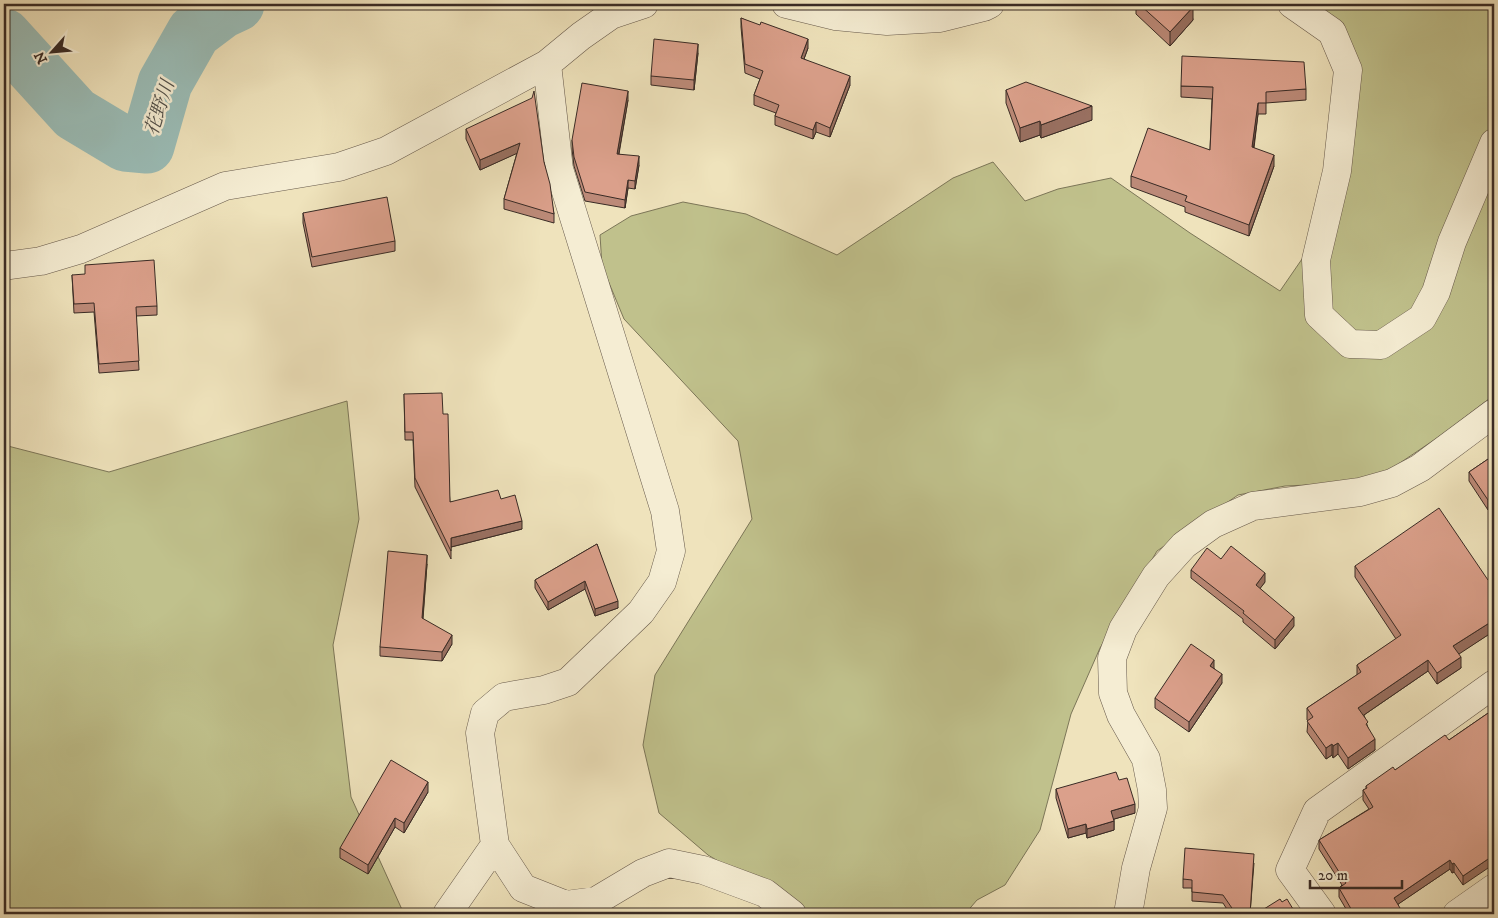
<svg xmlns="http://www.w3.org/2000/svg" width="1498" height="918" viewBox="0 0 1498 918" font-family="'IM FELL DW Pica','Noto Serif JP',serif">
<rect width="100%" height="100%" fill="#efe3bc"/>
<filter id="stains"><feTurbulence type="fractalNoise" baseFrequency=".004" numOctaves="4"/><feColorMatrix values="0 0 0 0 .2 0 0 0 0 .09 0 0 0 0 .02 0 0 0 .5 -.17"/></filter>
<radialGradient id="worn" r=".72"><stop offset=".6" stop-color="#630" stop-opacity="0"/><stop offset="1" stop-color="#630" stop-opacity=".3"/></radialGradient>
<!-- green -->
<path fill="#c0c18c" stroke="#7c7658" d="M1313,4H1494V395L1443,434L1382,475L1353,483L1285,486L1238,495L1157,551L1100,648L1071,714L1040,830L1005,885L977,900L965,914H807L708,855L659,813L643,745L655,675L752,519L738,441L624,319L602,266L600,235L631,216L683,202L746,214L837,255L953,178L993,162L1025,201L1058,189L1111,178L1190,233L1280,291L1333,214L1349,85Z
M347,401L359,519L333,645L351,797L404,914H4V445L109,472Z"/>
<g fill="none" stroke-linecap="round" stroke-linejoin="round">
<!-- river -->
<path stroke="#9bbdb7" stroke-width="55" d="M4,36L75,114L125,144L147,146L165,83L194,32L222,11L237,4"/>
<defs>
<path id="minor" d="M786,4L835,16L887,21L940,18L984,7L990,4
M1292,4L1332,32L1348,70L1337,171L1316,260L1319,315L1350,344L1381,345L1422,318L1436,292L1452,242L1494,143
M547,64L559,169L665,511L671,551L662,582L641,612L568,682L544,690L504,697L485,713L480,733L495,845L523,888L566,905L596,901L643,873L669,863L703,870L765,893L792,914
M4,266L41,261L81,249L225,186L339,167L386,151L547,64L581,36L611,15L644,4
M447,914L495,845
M1128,914L1136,868L1153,808L1152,790L1146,759L1121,715L1113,693L1112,658L1123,629L1156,576L1184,545L1213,524L1253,506L1360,492L1392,483L1420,468L1494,413
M1322,914L1290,870L1317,811L1494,684
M1457,914L1494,888"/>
</defs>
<!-- minor casing -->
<use href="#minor" stroke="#66594b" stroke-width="29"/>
<!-- minor -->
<use href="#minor" stroke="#f5edd3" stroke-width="28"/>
</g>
<!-- wall -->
<path fill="#bc8a78" stroke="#392b25" d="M1132,4H1190L1193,20L1170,46L1136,14V7Z
M741,18L808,48L804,59L850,85L830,137L816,132L813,139L775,125V116L776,113L754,105V95L760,79L745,73L741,27Z
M698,53L694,90L651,85V76Z
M1181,86L1306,89V100L1266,103V114H1258L1254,148L1274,166L1249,236L1185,212V207L1131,187V176L1210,150L1212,99L1181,97Z
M1006,90L1092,120L1041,138L1040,135L1020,142L1006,103Z
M628,100L619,154L639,165L635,189L628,188L625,208L585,201L574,166L572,149V140Z
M466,129L544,162L554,214V223L504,209V199L517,153L480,170L466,139Z
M303,213L395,241V251L312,267L303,223Z
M72,275L157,306V315L136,316L139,370L99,373L94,312L74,313Z
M404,394L443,414L450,502L501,499L522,529L451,547V559L415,487L413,440H405Z
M1494,455L1488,510L1469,481V472Z
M597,544L618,608L595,616L585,589L548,610L535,588V580Z
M1221,559L1265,582L1260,588L1294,626L1275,649L1243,622V619L1191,578V570Z
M427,564L423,619L452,644L442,661L380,656V647Z
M1355,566L1488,580L1494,578V631L1458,654L1461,668L1437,684L1428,671L1364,715L1375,750L1348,769L1338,754L1333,758L1332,755L1326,759L1307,732L1308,721L1307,720V708L1357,675V665L1396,639L1355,577Z
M1214,668L1222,683L1189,732L1155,708V698Z
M1494,709L1463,885L1454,872L1452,873L1450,869L1398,904L1400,914H1349L1339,897V888L1342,885L1319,849V840L1369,809L1363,800V790L1366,789V786L1449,740Z
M1056,789L1135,813L1114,819V830L1087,838L1086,833L1068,838L1056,798Z
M428,792L404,833L395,827L368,874L340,858V848Z
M1254,863L1250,914H1230L1223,903L1192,901V888H1183V879Z"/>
<!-- shaded-wall -->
<path fill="#997061" stroke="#392b25" d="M1193,7V20L1170,46V32Z
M808,39V48L801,67V58Z
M698,44V53L694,90V80Z
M850,76V85L830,137V128Z
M628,91V100L617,163V154Z
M1258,103V114L1252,158V147Z
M1092,106V120L1041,138V125Z
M1040,121V135L1020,142V128Z
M816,122V132L813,139V130Z
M520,143V152L480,170V160Z
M1274,155V166L1249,236V225Z
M639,156V165L635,189V181Z
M628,180V188L625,208V200Z
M1494,496V506L1488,510V500Z
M522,521V529L451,547V538Z
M427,555V564L422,627V618Z
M1265,573V582L1256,594V585Z
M585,581V589L548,610V602Z
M618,601V608L595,616V609Z
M1294,617V626L1275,649V640Z
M1494,620V631L1453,658V646Z
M452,635V644L442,661V652Z
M1461,657V668L1437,684V673Z
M1214,660V669L1210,666Z
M1428,660V671L1358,719V708Z
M1222,674V683L1189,732V722Z
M1375,739V750L1348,769V758Z
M1338,743V754L1333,758V746Z
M1332,744V755L1326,759V748Z
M428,782V792L404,833V823Z
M1135,804V813L1111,820V811Z
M395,818V827L368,874V865Z
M1114,821V830L1087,838V829Z
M1086,824V833L1068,838V829Z
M1494,855V864L1463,885V876Z
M1450,860V869L1394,907V898Z
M1454,863V872L1452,873V864Z
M1400,908V914H1390Z"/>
<!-- building -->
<path fill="#dba08b" stroke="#392b25" d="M1139,4H1190L1193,7L1170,32Z
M741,18L760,25L761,22L808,39L801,58L850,76L830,128L816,122L813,130L775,116L779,105L754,95L763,71L745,64Z
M654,39L698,44L694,80L651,76Z
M1182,56L1304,62L1306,89L1266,92V103H1258L1252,147L1274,155L1249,225L1185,201L1187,196L1131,176L1148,128L1210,150L1213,87L1181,86Z
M1026,82L1092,106L1041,125L1040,121L1020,128L1006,90Z
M582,83L628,91L617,154L639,156L635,181L628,180L625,200L585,192L574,157L572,140Z
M534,91L544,162L550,184L554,214L504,199L520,143L480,160L466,129L532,98Z
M387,197L395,241L312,257L303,213Z
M154,260L157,306L136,307L139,361L99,364L94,303L74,304L72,275L85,274V265Z
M442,393L443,414H448L450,502L498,490L501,499L515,495L522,521L451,538V551L415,478L413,432H405L404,394Z
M1494,455V496L1488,500L1469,472Z
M1439,508L1488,580L1493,576L1494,578V620L1453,646L1461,657L1437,673L1428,660L1358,708L1368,722L1366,724L1375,739L1348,758L1338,743L1333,746L1332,744L1326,748L1307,721L1313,717L1307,708L1361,672L1357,665L1401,635L1355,566Z
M597,544L618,601L595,609L585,581L548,602L535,580Z
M1231,546L1265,573L1256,585L1294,617L1275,640L1243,613L1244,611L1191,570L1207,548L1221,559Z
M388,551L427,555L422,618L452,635L442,652L380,647Z
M1191,644L1214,660L1210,666L1222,674L1189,722L1155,698Z
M1494,709V855L1463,876L1454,863L1452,864L1450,860L1394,898L1400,908L1390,914H1354L1339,888L1346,883L1319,840L1373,807L1363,790L1367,788L1366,786L1393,767L1395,770L1445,735L1449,740Z
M391,760L428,782L404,823L395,818L368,865L340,848Z
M1116,772L1119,780L1127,778L1135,804L1111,811L1114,821L1087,829L1086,824L1068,829L1056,789Z
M1185,848L1254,854L1250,914H1236L1223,895L1192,892V880L1183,879Z
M1280,899L1282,902L1287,899L1296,914H1256Z"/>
<g text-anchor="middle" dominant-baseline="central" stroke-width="5" stroke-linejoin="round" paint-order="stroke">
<!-- water labels -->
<g font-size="19" font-style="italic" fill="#52504a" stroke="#f5edd3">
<text transform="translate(160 108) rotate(-72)">花野川</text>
</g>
</g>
<!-- margin -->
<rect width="1498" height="918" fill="none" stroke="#efe3bc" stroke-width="20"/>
<rect x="5" y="5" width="1488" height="908" fill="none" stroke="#392b25" stroke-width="2.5"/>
<rect x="10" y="10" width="1478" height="898" fill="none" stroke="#392b25"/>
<!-- north arrow -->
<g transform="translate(52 52) rotate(243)" stroke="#f5edd3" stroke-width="4" paint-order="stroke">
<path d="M0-4L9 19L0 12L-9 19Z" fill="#392b25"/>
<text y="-8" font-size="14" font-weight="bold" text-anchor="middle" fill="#392b25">N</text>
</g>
<!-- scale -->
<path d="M1310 880v8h92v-8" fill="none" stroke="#392b25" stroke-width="2.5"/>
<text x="1318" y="880" font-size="15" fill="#392b25" stroke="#f5edd3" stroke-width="4" paint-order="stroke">20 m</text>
<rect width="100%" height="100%" filter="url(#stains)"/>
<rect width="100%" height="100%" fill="url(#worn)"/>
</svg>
